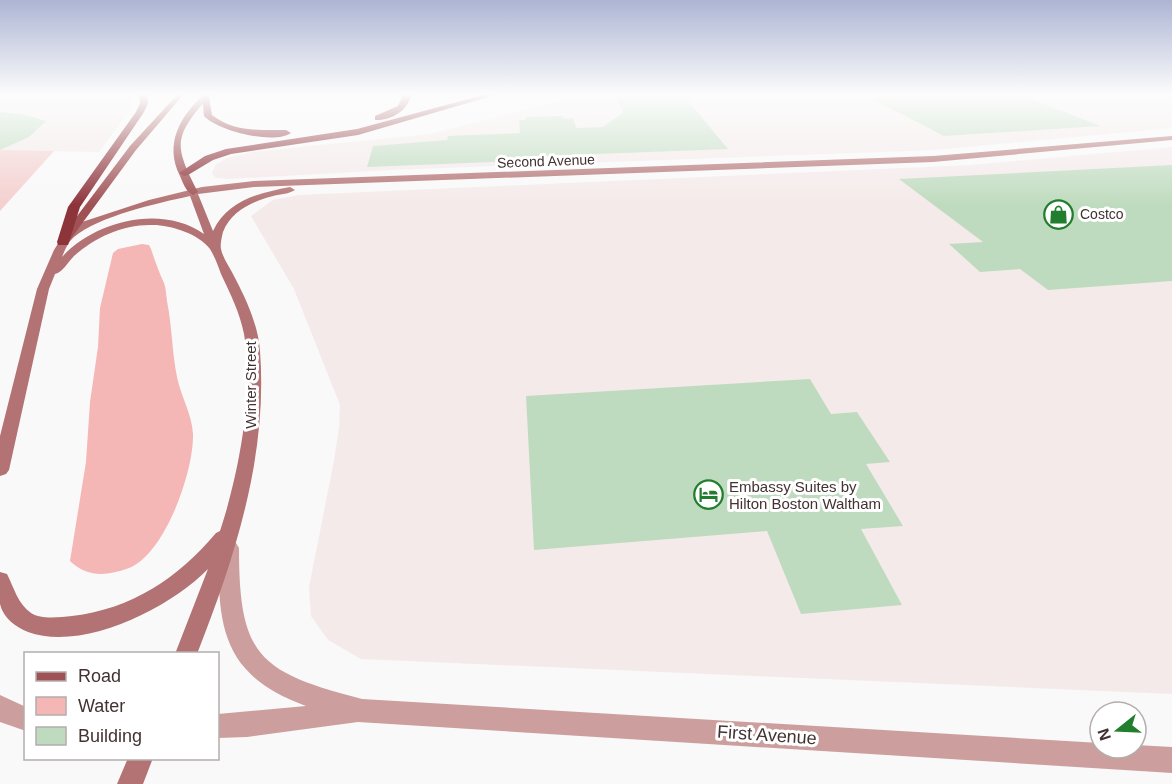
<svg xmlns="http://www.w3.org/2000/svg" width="1172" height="784" viewBox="0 0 1172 784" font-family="Helvetica,sans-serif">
<rect width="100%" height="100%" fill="#f9f9f9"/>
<!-- built -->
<path fill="#f5eaea" d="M0,95H130L133,101L130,110L99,152L0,150Z
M582,95H1172V128L935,150L389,170L230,179L216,178L212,174L215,165L227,158L252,152L430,134Z
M1172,147V694L361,659L328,640L311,616L309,587L333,466L339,428L340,405L294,289L251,216L273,200L298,195L971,165Z"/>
<!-- green -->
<path fill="#f4d0cf" d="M0,150L54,151L0,211Z"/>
<!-- water -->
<path fill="#f5b6b6" d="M142,244L149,245L151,249C155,261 159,272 164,283C166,288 166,295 167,301C172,326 172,352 177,377C181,397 192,414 193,434C194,471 165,554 129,568C107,576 88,578 70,561L86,462L90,402L98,347L100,308L113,253L118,249Z"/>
<!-- building -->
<path fill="#bfdbbf" d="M614,95H683L728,149L515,157V161L367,167L373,146L447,140L448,136L520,133L519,120H526V117L563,116L564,119L573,118L576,128L603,127L624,112Z
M865,95H1022L1100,126L944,136Z
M0,112L26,115L46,121L29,137L0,150Z
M1172,165V281L1048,290L1020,269L980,272L949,244L983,242L899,179Z
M810,379L831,414L857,412L890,462L866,464L903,526L861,529L902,605L801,614L767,531L534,550L526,396Z"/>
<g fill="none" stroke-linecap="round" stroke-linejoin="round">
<!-- street -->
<path fill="#cd9e9e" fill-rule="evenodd" d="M229,540L236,543L239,548C239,657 259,672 362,699L1100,743V748H1136V745L1172,747V773L358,722L247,737L218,738V714L306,706C223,676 217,628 219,548L222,543Z
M0,695L26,707V731L0,722Z"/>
<!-- secondary -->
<path fill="#b37273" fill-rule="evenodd" d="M1172,136V140L933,162L254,187L198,194L213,231C228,200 259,193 290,187L295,190C289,194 281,194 273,196C253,201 231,211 223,232C222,236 220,245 221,249C223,259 231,269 235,278C247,301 258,325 260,351C268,456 235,557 197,654H175L208,569C170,608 83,652 28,632C16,627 3,618 0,604C0,594 0,582 0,572L7,574C14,588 18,604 31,613C42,620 60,617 72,616C132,609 178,578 216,533L220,531C238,477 255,391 244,334C240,313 230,293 221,274C218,266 215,257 210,249C199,234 171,225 153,225C124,224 95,237 74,256C68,262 63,272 55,274L49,289L9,470L6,474L0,476V436L37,289L54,250L64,234L82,222L149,200L202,187L254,181L933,156ZM190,196L204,234C161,204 95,221 62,257C65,250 68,242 74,237C99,216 158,203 190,196Z
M128,758H153L143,784H117Z"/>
<!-- primary -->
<path fill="#9f5154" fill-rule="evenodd" d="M177,95H183L136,150L67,244H59V240L130,146Z
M203,95H210C174,137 173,143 198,192L193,195C186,192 183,183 180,176C164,144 180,117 203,95Z"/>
<!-- highway -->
<path fill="#8d333a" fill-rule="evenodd" d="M139,95H147L148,103L144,112L80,207L69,242L68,245H58L57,242L68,207L136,112L140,103Z
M202,95L209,97L212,115C233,132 260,130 286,130L291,133C274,145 218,131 204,116Z
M403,95H411C408,111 390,121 375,120V116L398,106Z
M483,95H495L358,135L231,154L213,160L188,175L184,176L179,173L205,156L226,149L357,129Z"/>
</g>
<!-- sky -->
<linearGradient id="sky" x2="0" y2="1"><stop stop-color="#adb5d4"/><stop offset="0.46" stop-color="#fcfcfc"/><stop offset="1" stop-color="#fcfcfc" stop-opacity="0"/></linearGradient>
<rect width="1172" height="205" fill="url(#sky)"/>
<!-- icons -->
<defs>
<symbol id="shop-ring" viewBox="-11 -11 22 22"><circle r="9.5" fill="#fff" stroke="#217e2e" stroke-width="1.5"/><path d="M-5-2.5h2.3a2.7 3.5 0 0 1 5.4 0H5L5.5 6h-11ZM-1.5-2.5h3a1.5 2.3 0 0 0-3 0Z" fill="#217e2e"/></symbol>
<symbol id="hotel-ring" viewBox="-11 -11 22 22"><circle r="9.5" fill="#fff" stroke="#217e2e" stroke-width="1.5"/><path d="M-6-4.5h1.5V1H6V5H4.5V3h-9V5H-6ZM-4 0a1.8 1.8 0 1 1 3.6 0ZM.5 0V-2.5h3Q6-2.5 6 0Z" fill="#217e2e"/></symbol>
</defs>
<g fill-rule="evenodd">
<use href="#shop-ring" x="1042" y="198" width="33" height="33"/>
<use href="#hotel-ring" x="692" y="478" width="33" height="33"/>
</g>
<g text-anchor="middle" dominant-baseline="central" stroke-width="6" stroke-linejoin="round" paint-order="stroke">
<!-- far-street labels -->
<g font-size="14" fill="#433232" stroke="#fff">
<text transform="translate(546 161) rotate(-2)">Second Avenue</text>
</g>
<!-- far-poi labels -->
<g font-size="14" fill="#433232" stroke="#fff" text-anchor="start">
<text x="1080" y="214">Costco</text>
</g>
<!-- street labels -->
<g font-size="15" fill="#433232" stroke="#fff">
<text transform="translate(250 385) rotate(-90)">Winter Street</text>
</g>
<!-- poi labels -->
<g font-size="15" fill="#433232" stroke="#fff" text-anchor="start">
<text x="729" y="486">Embassy Suites by<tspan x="729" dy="17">Hilton Boston Waltham</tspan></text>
</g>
<!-- near-street labels -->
<g font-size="18" fill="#433232" stroke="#fff">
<text transform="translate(767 735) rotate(4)">First Avenue</text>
</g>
</g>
<!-- legend -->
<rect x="24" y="652" width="195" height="108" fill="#ffffff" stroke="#b4adad" stroke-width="1.5"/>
<rect x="36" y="672" width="30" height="9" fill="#9f5154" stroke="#b4adad" stroke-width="1.5"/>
<text x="78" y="682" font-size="18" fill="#433232">Road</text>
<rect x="36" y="697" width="30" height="18" fill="#f5b6b6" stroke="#b4adad" stroke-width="1.5"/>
<text x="78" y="712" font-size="18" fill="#433232">Water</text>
<rect x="36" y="727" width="30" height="18" fill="#bfdbbf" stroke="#b4adad" stroke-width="1.5"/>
<text x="78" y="742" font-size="18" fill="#433232">Building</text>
<!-- north arrow -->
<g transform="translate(1118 730) rotate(252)"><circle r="28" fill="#ffffff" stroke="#b4adad" stroke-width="1.5"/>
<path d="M0-4.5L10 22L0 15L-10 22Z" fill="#217e2e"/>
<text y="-9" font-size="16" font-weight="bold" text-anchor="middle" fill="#433232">N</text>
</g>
</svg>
